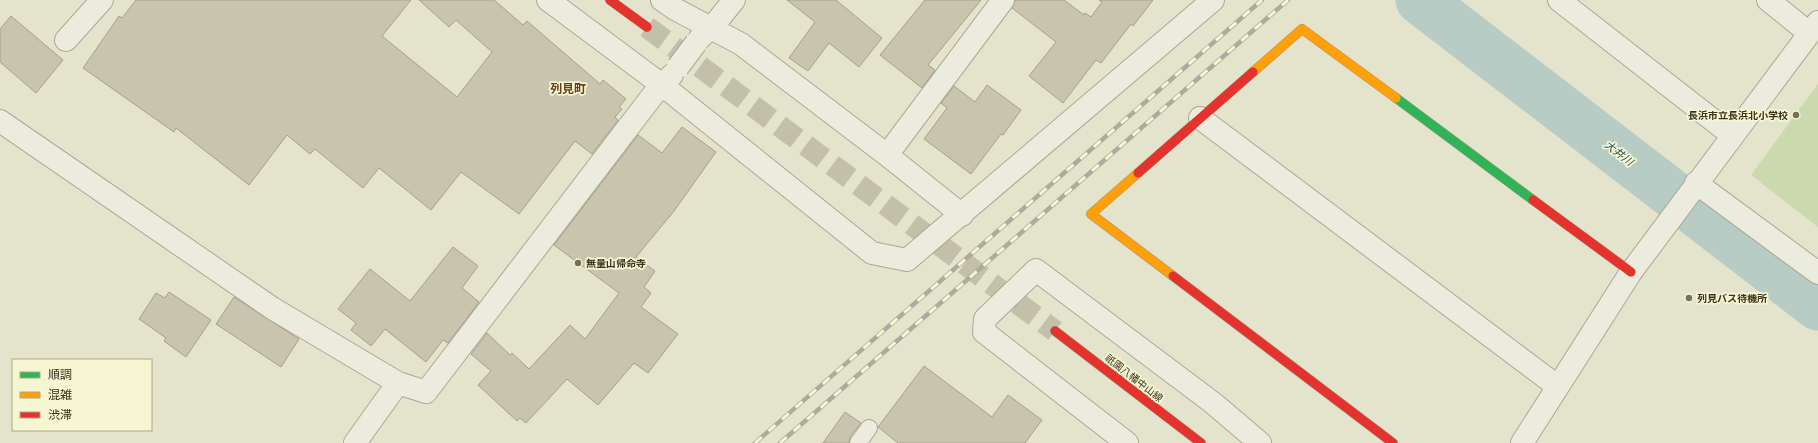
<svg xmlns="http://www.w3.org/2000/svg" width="1818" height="443" viewBox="0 0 1818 443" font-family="Merriweather,'Noto Sans JP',serif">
<rect width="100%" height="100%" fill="#e4e4cc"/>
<!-- green -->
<path fill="#ccd8ae" d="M1818,84V227L1751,175Z"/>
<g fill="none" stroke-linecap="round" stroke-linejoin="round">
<!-- river -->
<path stroke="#b7ccc4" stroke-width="49" d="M1420,0L1818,306"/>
</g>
<!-- building -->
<path fill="#c8c4ad" stroke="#a5a08c" d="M136,0H411L382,36L457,97L492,52L456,20L449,27L419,0H494L523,25L527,21L600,84L603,80L626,99L619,107L622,109L615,117L618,120L592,154L575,141L519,214L461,172L431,210L379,168L363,188L315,149L310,154L287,135L249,185L176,128L174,132L83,68L119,16L122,18Z
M787,0H836L882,38L859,67L829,43L808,71L789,58L815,22Z
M925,0H981L928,65L935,70L922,88L880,55Z
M1015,0H1064L1084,15L1085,13L1091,17L1102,2L1099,0H1153L1133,26L1131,24L1101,63L1096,60L1063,103L1029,76L1056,42L1012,8Z
M11,16L63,60L36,93L0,62V29Z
M987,85L1021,110L1003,135L1001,134L971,174L924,139L947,108L941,103L954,86L975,102Z
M682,127L716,152L674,211L636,257L655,271L644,287L651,293L641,307L678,334L648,373L634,363L598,405L567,379L526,423L520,418L517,421L478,385L491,371L471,354L487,333L510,355L512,353L529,369L570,325L585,339L619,293L554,245L638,135L662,153Z
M453,247L478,266L462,288L479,302L448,343L443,340L426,362L385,329L371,346L351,330L356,323L338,309L370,269L410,301Z
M169,292L211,320L186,357L164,341L166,338L139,319L156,293L165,298Z
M234,297L299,339L281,367L216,324Z
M924,366L992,417L1008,395L1042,420L1025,443H898L878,427Z
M845,412L861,423L850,437L849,443H823Z"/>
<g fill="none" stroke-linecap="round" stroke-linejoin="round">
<!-- secondary-tunnel -->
<path stroke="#c2c0a9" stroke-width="22" stroke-dasharray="22 11" stroke-linecap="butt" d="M647,27L1055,331"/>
<defs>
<path id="lane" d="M858,443L869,428"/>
<path id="street" d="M548,0L662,85L872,253L907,260L1213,0
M662,0L675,9L741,44L887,155L962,215
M1559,0L1732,135
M1768,0L1809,33
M700,38L718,20L734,0
M66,40L102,0
M1200,118L1557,386
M0,121L272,308L398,383
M887,155L1003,0
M1696,183L1818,273
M355,443L398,383L426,392L653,95L672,75
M1127,443L984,332L985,319L1036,270L1213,403L1260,443
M1522,443L1631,272L1818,22"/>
<path id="fast" d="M1396,98L1533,200"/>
<path id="slow" d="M1253,72L1302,29L1396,98
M1138,173L1091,214L1173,276"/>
<path id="jam" d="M610,0L647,27
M1138,173L1253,72
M1533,200L1631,272
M1173,276L1393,443
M1055,331L1201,443"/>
</defs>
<!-- lane casing -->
<use href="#lane" stroke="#aaa896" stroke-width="18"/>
<!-- street casing -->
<use href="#street" stroke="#aaa896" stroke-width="24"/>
<!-- fast casing -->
<use href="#fast" stroke="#999785" stroke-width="10"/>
<!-- slow casing -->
<use href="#slow" stroke="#999785" stroke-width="10"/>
<!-- jam casing -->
<use href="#jam" stroke="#999785" stroke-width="10"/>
<!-- lane -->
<use href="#lane" stroke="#ececde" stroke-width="16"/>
<!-- street -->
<use href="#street" stroke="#ececde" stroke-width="22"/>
<!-- fast -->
<use href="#fast" stroke="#30b455" stroke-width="9"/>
<!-- slow -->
<use href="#slow" stroke="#ff9f0a" stroke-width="9"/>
<!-- jam -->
<use href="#jam" stroke="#e5322d" stroke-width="9"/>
<defs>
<path id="rail" d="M755,443L1262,0
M780,443L1288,0"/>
</defs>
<!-- rail casing -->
<use href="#rail" stroke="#acab9e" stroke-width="4.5"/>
<!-- rail -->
<use href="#rail" stroke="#f6f6d2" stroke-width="3" stroke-dasharray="9" stroke-linecap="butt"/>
<defs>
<path id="street-bridge" d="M678,67L696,43"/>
</defs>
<!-- street-bridge casing -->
<use href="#street-bridge" stroke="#aaa896" stroke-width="24" stroke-linecap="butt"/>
<!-- street-bridge -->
<use href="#street-bridge" stroke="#ececde" stroke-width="22"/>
</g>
<!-- markers -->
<g fill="#75705a" stroke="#f6f6d2" stroke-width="1.5">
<circle cx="1796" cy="115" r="4"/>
<circle cx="578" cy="263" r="4"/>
<circle cx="1689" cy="298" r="4"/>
</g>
<g text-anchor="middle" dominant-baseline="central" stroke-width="3.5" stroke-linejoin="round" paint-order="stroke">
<!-- poi labels -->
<g font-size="10" font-weight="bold" fill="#39321d" stroke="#f6f6d2" text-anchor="start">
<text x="1788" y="115" text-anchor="end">長浜市立長浜北小学校</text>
<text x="586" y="263">無量山帰命寺</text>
<text x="1697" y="298">列見バス待機所</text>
</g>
<!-- street labels -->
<g font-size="10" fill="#39321d" stroke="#f6f6d2">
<text transform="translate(1134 378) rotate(38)">祇園八幡中山線</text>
</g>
<!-- water labels -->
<g font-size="11" font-style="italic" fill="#2c5059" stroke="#f6f6d2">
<text transform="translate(1619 153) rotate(38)">大井川</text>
</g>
<!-- quarter labels -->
<g font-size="12" font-weight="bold" fill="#673f1b" stroke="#f6f6d2">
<text x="568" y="88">列見町</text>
</g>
</g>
<!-- legend -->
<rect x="12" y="359" width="140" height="72" fill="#f6f6d2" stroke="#aaa88a"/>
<rect x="20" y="372" width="20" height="6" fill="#30b455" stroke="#aaa88a"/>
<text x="48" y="379" font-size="12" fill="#39321d">順調</text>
<rect x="20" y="392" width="20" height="6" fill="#ff9f0a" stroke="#aaa88a"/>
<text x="48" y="399" font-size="12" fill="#39321d">混雑</text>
<rect x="20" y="412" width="20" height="6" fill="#e5322d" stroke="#aaa88a"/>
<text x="48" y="419" font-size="12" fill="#39321d">渋滞</text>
</svg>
